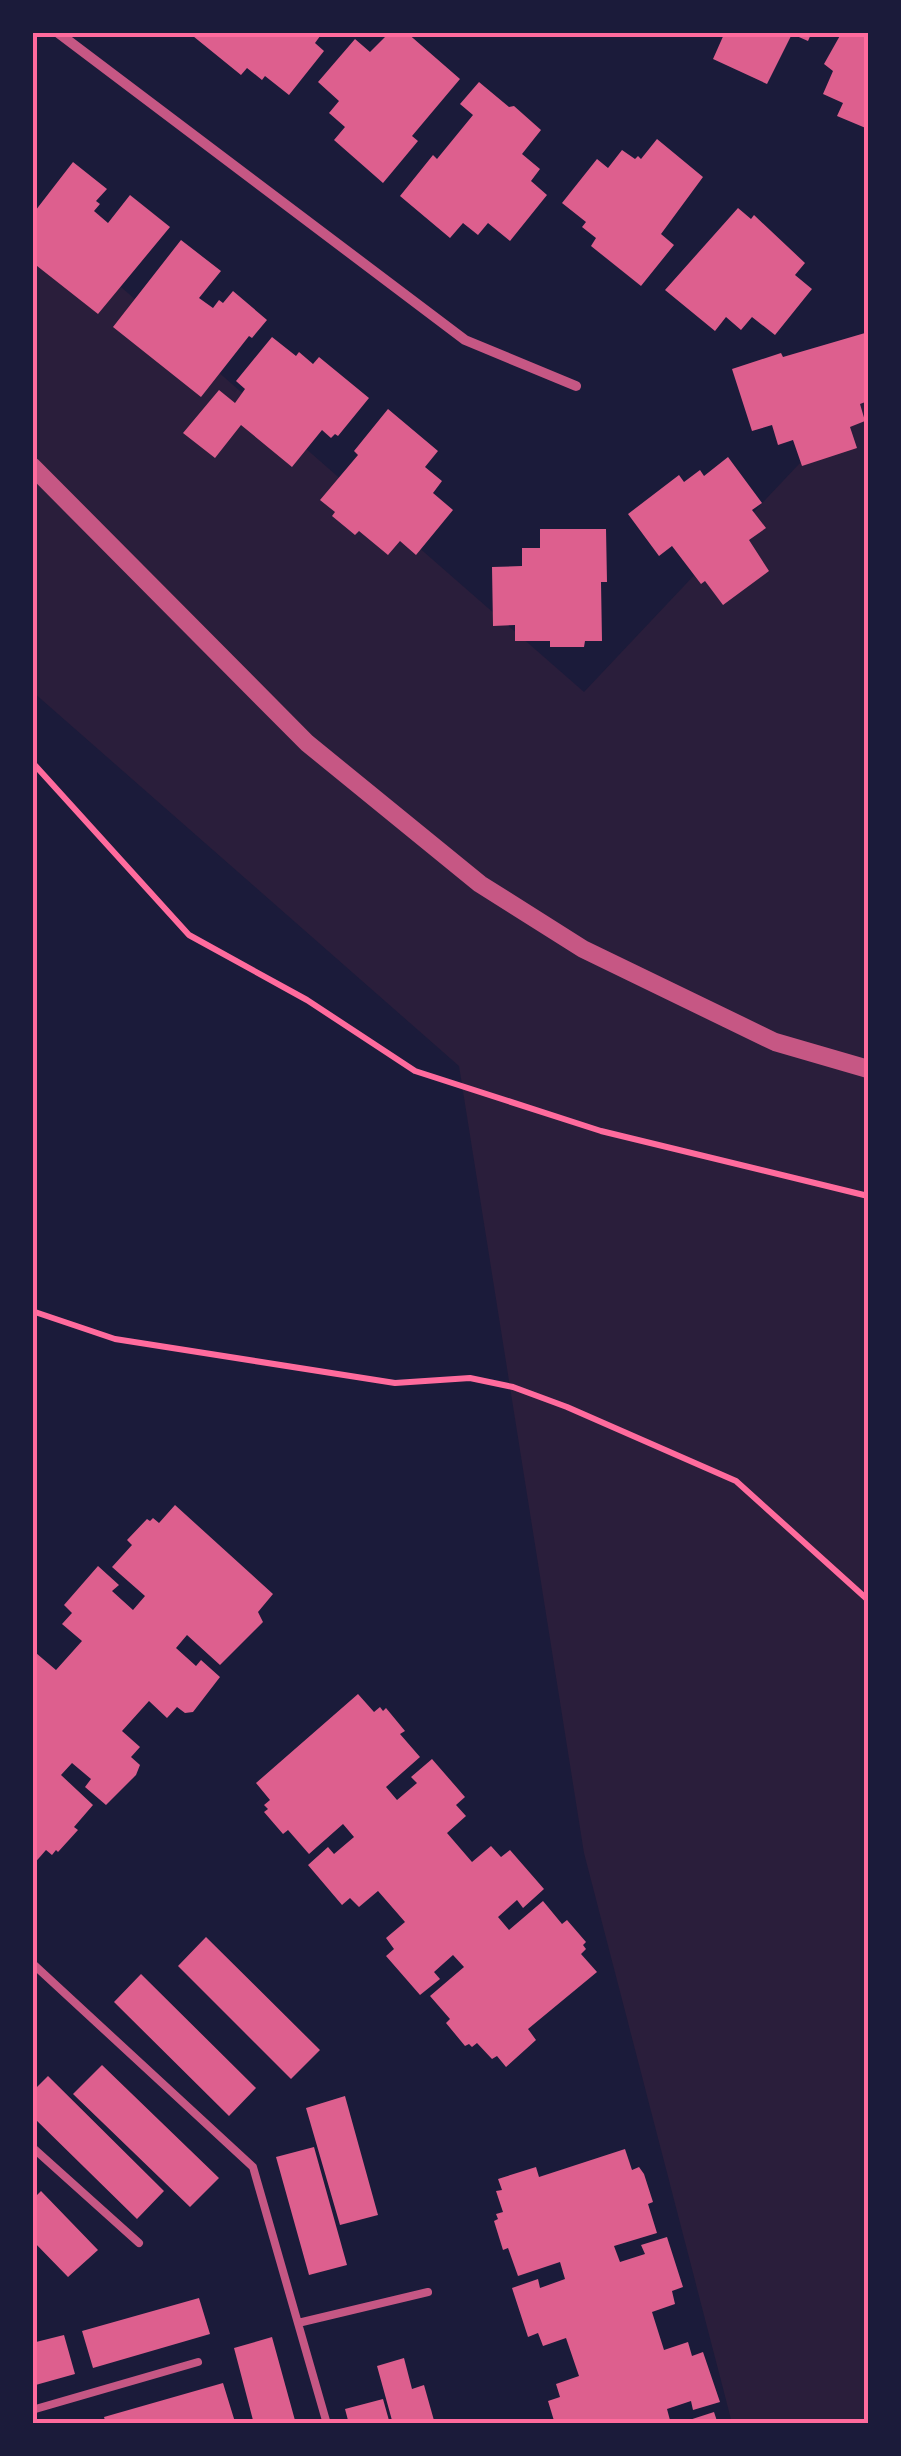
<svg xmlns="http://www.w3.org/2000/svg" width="901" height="2456" viewBox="0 0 901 2456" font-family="Quicksand,sans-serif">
<rect width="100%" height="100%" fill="#1b1b3a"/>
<!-- green -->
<path fill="#2a1e3b" d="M33,210L584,692L868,391V2423H732L584,1853L459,1066L33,692Z"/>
<!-- building -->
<path fill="#dd5f8e" d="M188,32H323L315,43L324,51L289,95L265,76L262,80L247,68L241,75Z
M390,32H406L460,79L412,136L418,141L383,183L334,140L345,127L329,113L339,101L318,82L355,39L370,52Z
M725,32H812L808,41L792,34L767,84L713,59Z
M842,32H868V129L837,116L843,103L823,94L833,71L824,64Z
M479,82L509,107L514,106L541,130L522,154L540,169L531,181L547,195L510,241L488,223L478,235L463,223L450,238L400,196L433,155L437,159L473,115L460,104Z
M657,139L703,177L661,234L674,245L641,286L591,246L596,238L582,227L586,222L562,203L597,159L608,168L622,150L635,159L638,156L641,159Z
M73,162L107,189L96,201L100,204L94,211L108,223L130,195L170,227L98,314L32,262V215Z
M738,208L751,219L754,215L805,263L795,275L812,289L775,335L752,317L741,330L726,317L715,331L665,290Z
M181,240L221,271L199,298L213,308L219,300L223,303L233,291L267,320L252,338L249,336L201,397L113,327Z
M865,333L868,343V401L860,404L865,421L850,427L857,448L802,466L793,440L778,445L772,425L752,431L732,369L781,353L783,357Z
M272,337L296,356L299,352L313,364L319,357L369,398L338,436L335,434L331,438L322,430L292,467L241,425L215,458L183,433L219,390L235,403L245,389L236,381Z
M388,409L438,451L425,467L442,481L433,493L453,510L416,555L400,541L388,555L359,531L355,535L332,516L335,512L320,500L358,455L354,451Z
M728,457L762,503L752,510L766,528L749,540L769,571L723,605L705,581L701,584L672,546L659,556L628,514L679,475L684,482L700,470L704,476Z
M540,529H606L607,582H601L602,641H585L584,647H550V641H515V625L493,626L492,567L522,566V548H540Z
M175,1505L273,1594L258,1612L263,1622L220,1665L187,1635L176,1648L196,1666L201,1660L220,1677L193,1712L185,1713L177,1707L167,1718L149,1701L122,1731L140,1747L131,1757L140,1765L136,1775L106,1805L85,1787L91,1779L72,1763L61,1775L93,1805L74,1827L78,1830L58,1852L56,1850L52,1855L46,1850L32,1866V1657L36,1653L56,1670L82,1641L62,1624L72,1613L64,1605L98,1566L119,1585L112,1591L133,1610L145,1596L112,1567L132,1545L127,1540L147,1519L150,1521L153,1518L159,1523Z
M358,1694L374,1712L380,1707L383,1711L386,1708L405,1731L400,1734L420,1757L386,1787L397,1800L417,1783L411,1777L432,1759L465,1797L456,1805L466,1816L447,1833L472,1862L491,1846L501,1857L510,1850L544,1889L523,1908L517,1900L498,1917L509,1930L543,1901L562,1924L567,1920L586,1942L583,1945L586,1949L581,1954L597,1972L528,2029L536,2040L506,2067L497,2056L492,2059L477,2043L472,2047L469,2044L465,2046L446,2023L450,2019L430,1996L464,1967L453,1955L434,1972L440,1979L420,1995L386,1956L394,1949L386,1938L405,1922L378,1891L359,1907L350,1898L342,1905L308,1865L328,1847L334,1854L354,1837L343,1824L309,1854L288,1830L283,1834L264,1812L268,1809L264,1805L270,1800L256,1783Z
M206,1937L320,2050L291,2079L178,1966Z
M141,1974L256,2088L229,2116L114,2002Z
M102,2065L219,2178L190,2207L73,2094Z
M48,2076L164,2191L137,2219L32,2116V2092Z
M345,2096L378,2215L340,2225L306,2108Z
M314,2147L347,2265L309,2275L276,2157Z
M625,2149L632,2170L639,2167L644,2174L653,2202L648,2204L657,2233L614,2246L620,2262L645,2254L641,2245L667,2237L683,2287L672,2291L675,2304L652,2312L664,2350L688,2342L692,2356L703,2352L720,2402L693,2410L691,2401L667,2409L671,2424H555L548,2401L560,2397L556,2384L579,2376L566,2338L543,2346L538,2333L528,2337L512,2288L538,2279L540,2288L565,2279L560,2262L518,2276L508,2248L503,2250L494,2221L498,2219L496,2214L503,2212L496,2191L502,2190L498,2179L536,2167L539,2177Z
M41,2191L98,2250L68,2277L32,2240V2200Z
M199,2298L210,2334L93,2368L82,2331Z
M64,2335L75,2374L32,2386V2343Z
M272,2337L296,2424H254L234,2348Z
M404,2358L412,2389L424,2385L435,2424H393L377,2366Z
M223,2383L235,2422L106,2424L104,2417Z
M383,2399L390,2424H349L345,2409Z
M714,2412L718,2424H680V2423Z"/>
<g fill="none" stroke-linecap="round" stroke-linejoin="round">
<!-- path -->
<path stroke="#ff6b9d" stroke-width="6" d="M32,762L189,935L307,1000L415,1071L601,1131L868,1196
M32,1311L115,1339L395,1383L470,1378L513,1387L567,1407L736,1481L868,1600"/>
<!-- service -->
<path stroke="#c65784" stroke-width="8" d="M32,1963L253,2167L327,2424
M32,2147L139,2243
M298,2323L428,2292
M32,2410L198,2362"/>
<!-- minor -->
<path stroke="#c65784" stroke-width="10" d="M57,32L465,340L576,386"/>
<!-- tertiary -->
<path stroke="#c65784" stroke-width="18" d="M32,466L307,743L480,884L583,949L775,1042L868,1069"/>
</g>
<!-- border -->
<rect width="901" height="2456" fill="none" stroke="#1b1b3a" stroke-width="70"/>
<rect x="35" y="35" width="831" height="2386" fill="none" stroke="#ff6b9d" stroke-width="4"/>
</svg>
